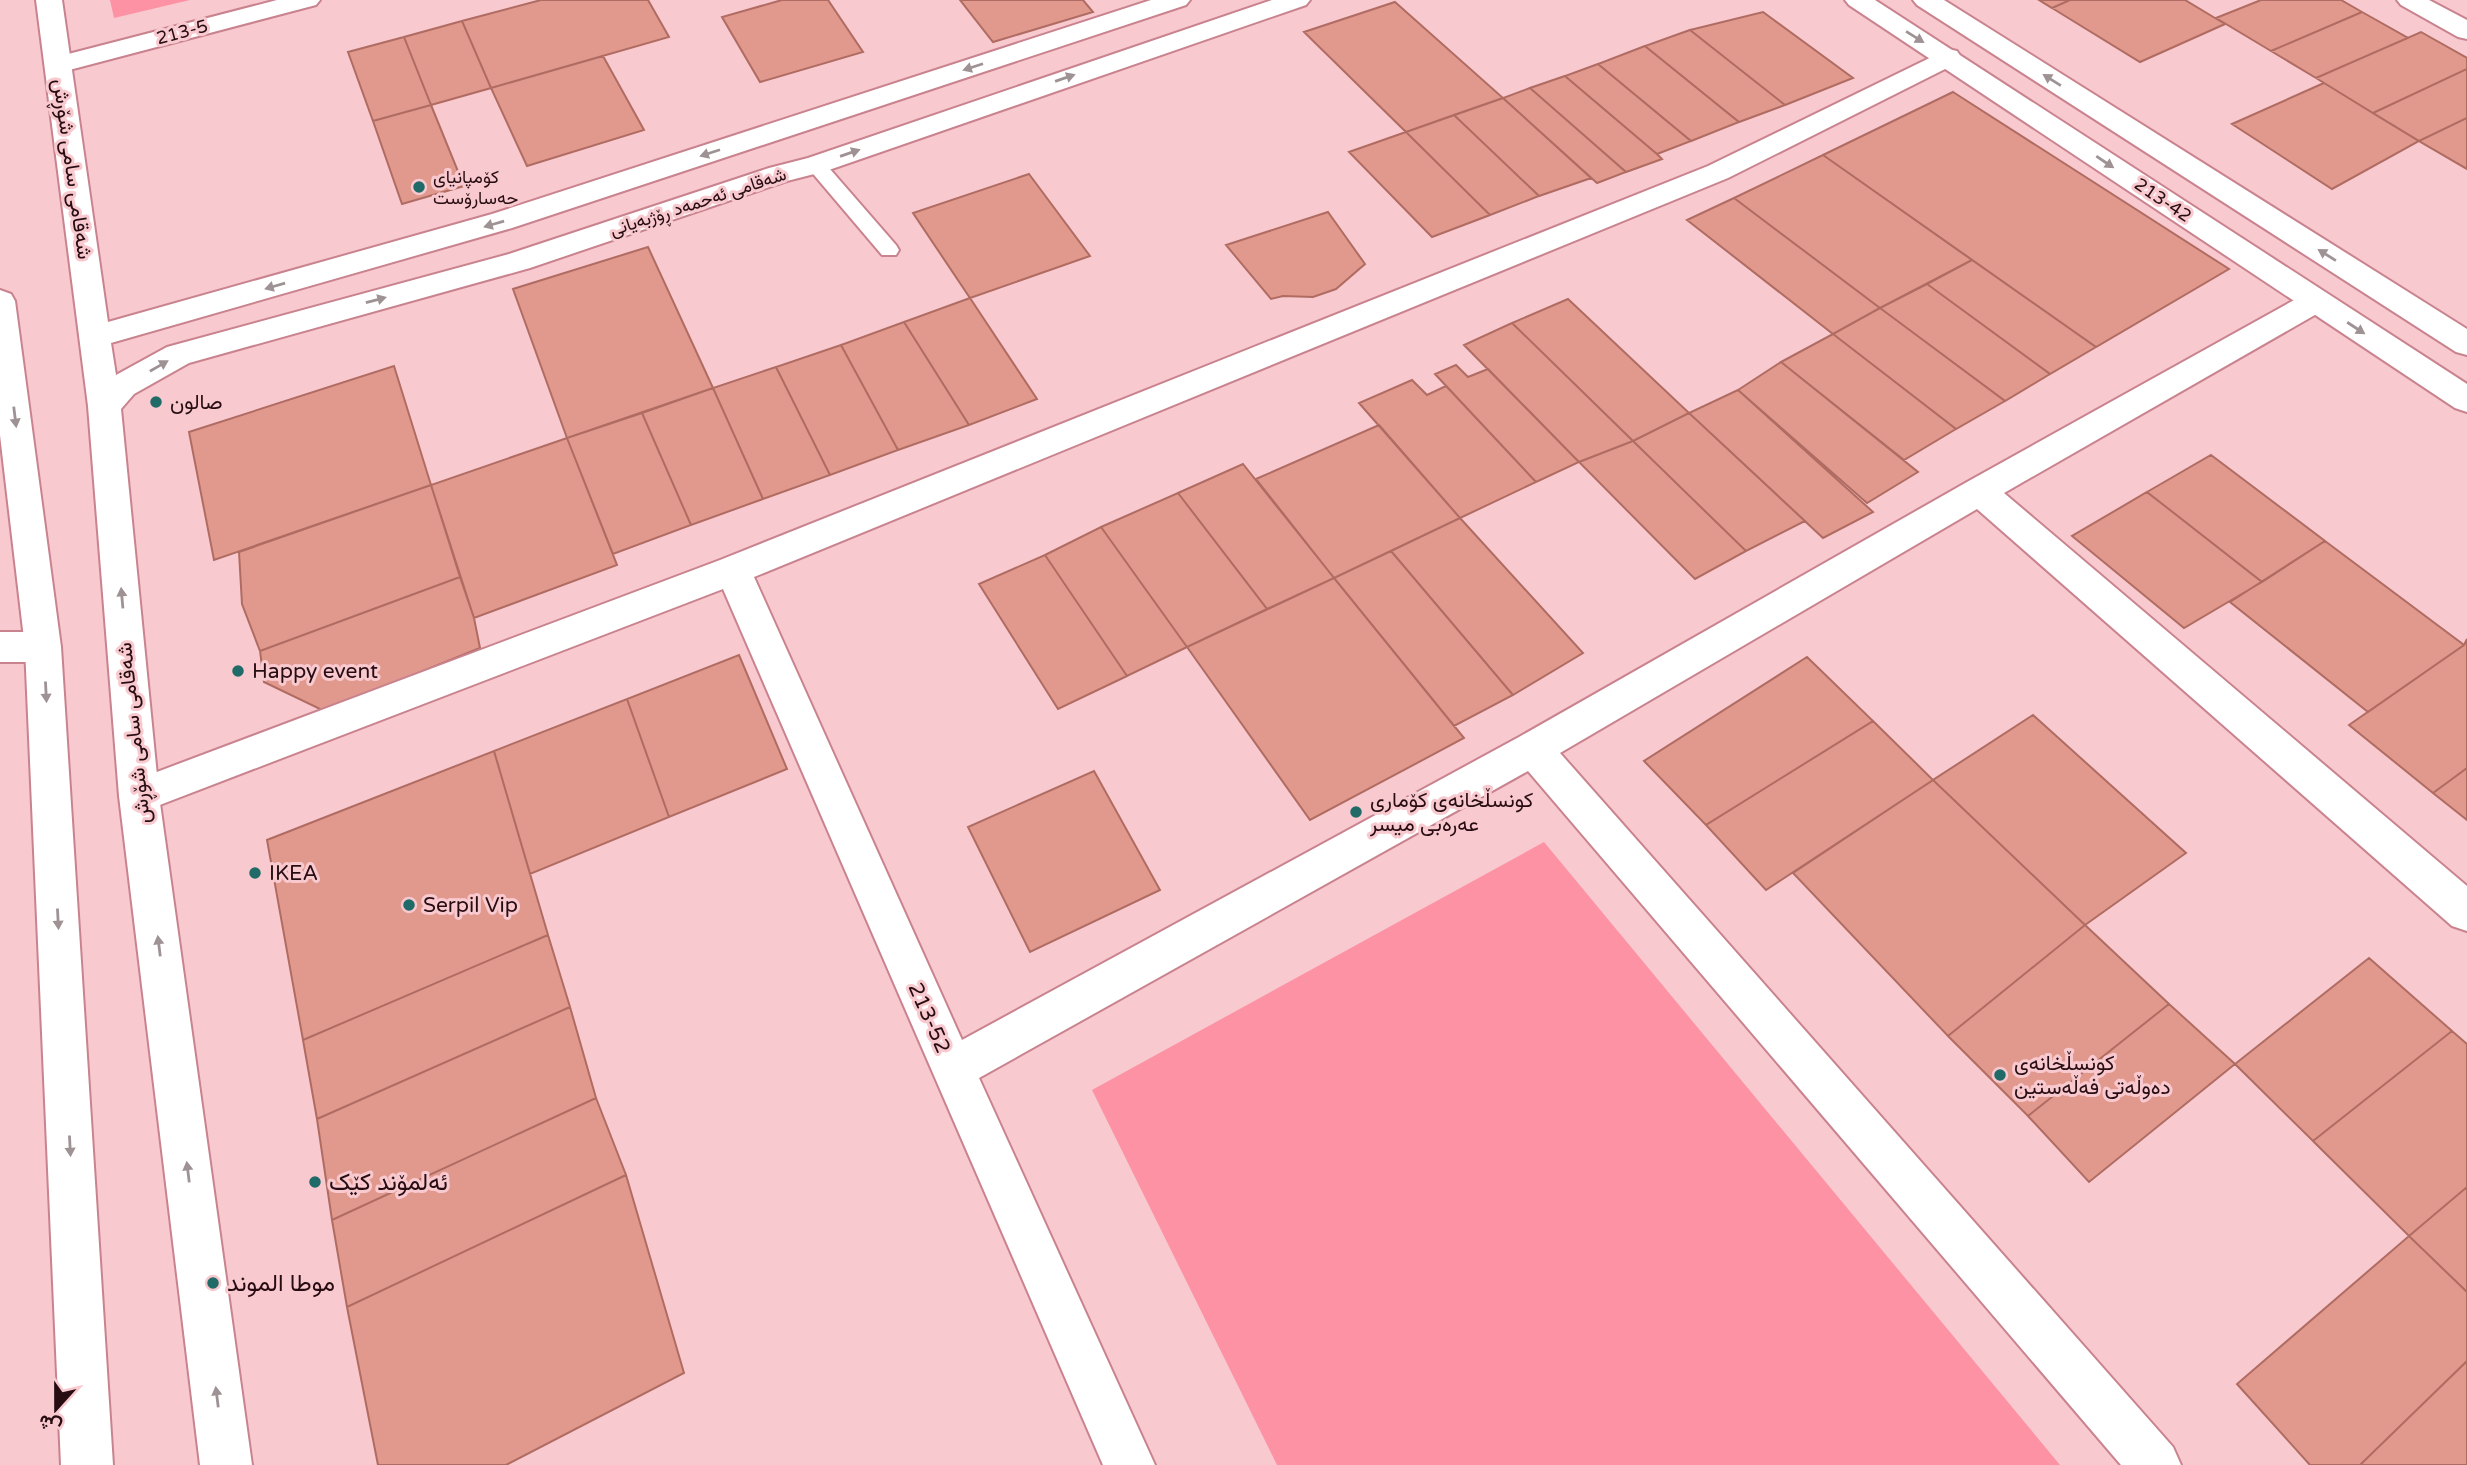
<svg xmlns="http://www.w3.org/2000/svg" width="2467" height="1465" viewBox="0 0 2467 1465" font-family="'Varela Round',Vazirmatn,sans-serif">
<rect width="100%" height="100%" fill="#f8c9cf"/>
<!-- green -->
<path fill="#fc92a4" d="M110,0H190L114,18Z
M1544,842L2060,1465H1277L1092,1090Z"/>
<!-- building -->
<path fill="#e1998e" stroke="#b06c62" stroke-width="2" d="M541,0H648L669,37L491,88L462,21Z
M782,0H828L863,52L760,82L722,17Z
M960,0H1083L1093,12L993,42Z
M2039,0H2070L2052,8Z
M2070,0H2185L2225,24L2140,62L2052,8Z
M2261,0H2341L2362,12L2271,51L2216,18Z
M1395,2L1503,98L1406,132L1304,32Z
M1763,12L1853,78L1785,105L1690,30Z
M2362,12L2408,38L2316,78L2271,51Z
M462,21L491,88L431,105L404,37Z
M1690,30L1785,105L1739,122L1645,46Z
M2421,32L2467,58V69L2373,113L2316,78Z
M404,37L431,105L373,121L348,52Z
M1645,46L1739,122L1691,141L1598,64Z
M603,56L644,130L527,166L491,88Z
M1598,64L1691,141L1657,154L1565,76Z
M2467,69V118L2419,141L2373,113Z
M1565,76L1657,154L1662,159L1626,172L1530,88Z
M2324,83L2373,113L2419,141L2332,189L2232,124Z
M1530,88L1626,172L1597,183L1503,98Z
M1953,92L2229,269L2096,347L1823,155Z
M1503,98L1591,178L1539,196L1454,115Z
M431,105L464,186L402,204L373,121Z
M1454,115L1539,196L1490,215L1406,132Z
M2467,118V169L2419,141Z
M1406,132L1490,215L1432,237L1349,152Z
M1823,155L1972,260L1880,308L1734,198Z
M1029,174L1090,256L970,298L913,213Z
M1734,198L1880,308L1833,334L1687,220Z
M1328,212L1365,264L1336,289L1313,297L1283,296L1271,299L1226,245Z
M648,247L713,388L567,438L513,289Z
M1972,260L2096,347L2050,374L1927,284Z
M1927,284L2050,374L2005,401L1880,308Z
M970,298L1037,399L969,425L904,322Z
M1568,299L1689,413L1633,441L1512,323Z
M1880,308L2005,401L1956,429L1833,334Z
M904,322L969,425L898,450L841,345Z
M1512,323L1633,441L1579,462L1464,345Z
M1833,334L1956,429L1904,460L1781,362Z
M841,345L898,450L830,475L776,367Z
M1781,362L1918,472L1867,503L1738,390Z
M1456,365L1468,377L1488,369L1579,462L1536,482L1435,374Z
M394,366L431,485L214,560L189,432Z
M776,367L830,475L763,499L713,388Z
M1412,380L1427,395L1446,386L1536,482L1460,518L1359,403Z
M713,388L763,499L691,525L642,413Z
M1738,390L1873,512L1823,538L1689,413Z
M642,413L691,525L613,554L567,438Z
M1689,413L1805,521L1746,551L1633,441Z
M1379,425L1460,518L1334,578L1256,479Z
M567,438L617,565L474,618L431,485Z
M1633,441L1746,551L1695,579L1579,462Z
M2211,455L2325,541L2262,582L2147,492Z
M1243,464L1334,578L1267,609L1178,493Z
M431,485L460,577L260,651L242,604L239,552Z
M2147,492L2262,582L2184,628L2072,536Z
M1178,493L1267,609L1187,647L1101,527Z
M1460,518L1583,653L1513,695L1391,551Z
M1101,527L1187,647L1127,676L1045,555Z
M2325,541L2464,645L2368,712L2230,602Z
M1391,551L1513,695L1454,726L1334,578Z
M1045,555L1127,676L1058,709L979,584Z
M460,577L474,618L480,648L324,711L264,682L260,651Z
M1334,578L1464,738L1310,820L1187,647Z
M2467,639V768L2433,793L2349,725L2464,645Z
M739,655L787,769L669,817L627,699Z
M1807,657L1873,721L1706,825L1644,761Z
M627,699L669,817L530,874L494,751Z
M2033,715L2186,853L2085,925L1933,780Z
M1873,721L1933,780L1766,890L1706,825Z
M494,751L548,935L303,1040L267,840Z
M2467,768V820L2433,793Z
M1094,771L1160,890L1030,952L968,827Z
M1933,780L2085,925L1948,1036L1793,873Z
M2085,925L2169,1004L2028,1116L1948,1036Z
M548,935L570,1007L317,1119L303,1040Z
M2369,958L2452,1031L2313,1141L2235,1064Z
M2169,1004L2235,1064L2089,1182L2028,1116Z
M570,1007L596,1098L332,1220L317,1119Z
M2452,1031L2467,1044V1187L2409,1236L2313,1141Z
M596,1098L626,1175L347,1307L332,1220Z
M626,1175L684,1373L506,1465H378L347,1307Z
M2467,1187V1292L2409,1236Z
M2409,1236L2467,1292V1361L2360,1465H2310L2237,1384Z
M2467,1361V1465H2360Z"/>
<g fill="none" stroke-linecap="round" stroke-linejoin="round">
<defs>
<path id="lane" d="M816,159L823,161L896,245L899,250L896,255H882L809,169L806,165L809,161Z"/>
<path id="street" d="M277,0H320L316,5L58,73L49,71L45,65L49,59Z
M2397,0H2429L2467,20V39L2458,37L2401,5Z
M1948,49L1957,51L1961,57L1957,63L1728,178L754,577L962,1040L1519,737L1967,482L2305,294L2316,290L2327,294L2331,301L2327,308L2004,493L2467,886V931L2452,926L1977,509L1560,753L2173,1447L2181,1465H2121L1528,771L979,1078L1155,1465H1103L723,589L139,813L125,808L119,796L125,784L720,560L1708,166Z
M0,632H43L56,636L61,647L56,658L43,662H0Z"/>
<path id="secondary" d="M36,0H62L108,322L492,214L1151,0H1190L1186,5L512,228L111,343L116,375L167,347L509,254L769,168L808,158L1272,0H1310L1306,5L826,171L787,181L530,268L189,363L134,394L121,409L159,796L252,1465H200L119,796L88,406Z
M1845,0H1875L2467,384V412L2455,408L1849,5Z
M1913,0H1944L2467,329V355L2456,352L1917,5Z
M0,290L11,294L15,301L61,647L113,1465H61L25,647L0,435Z"/>
</defs>
<!-- lane casing -->
<use href="#lane" stroke="#c9838e" stroke-width="4"/>
<!-- street casing -->
<use href="#street" stroke="#c9838e" stroke-width="4"/>
<!-- secondary casing -->
<use href="#secondary" stroke="#c9838e" stroke-width="4"/>
<!-- lane -->
<use href="#lane" fill="#fff" fill-rule="evenodd"/>
<!-- street -->
<use href="#street" fill="#fff" fill-rule="evenodd"/>
<!-- secondary -->
<use href="#secondary" fill="#fff" fill-rule="evenodd"/>
</g>
<!-- one-way arrows -->
<defs><path id="oneway-solid" d="M-6-.8H1V-3.2L6.5 0L1 3.2V.8H-6Z" transform="scale(1.75)"/></defs>
<g fill="#9e9294">
<use href="#oneway-solid" transform="translate(1915 37) rotate(32)"/>
<use href="#oneway-solid" transform="translate(973 67) rotate(162)"/>
<use href="#oneway-solid" transform="translate(1065 78) rotate(-19)"/>
<use href="#oneway-solid" transform="translate(2052 80) rotate(-148)"/>
<use href="#oneway-solid" transform="translate(710 153) rotate(162)"/>
<use href="#oneway-solid" transform="translate(850 153) rotate(-19)"/>
<use href="#oneway-solid" transform="translate(2105 162) rotate(34)"/>
<use href="#oneway-solid" transform="translate(494 224) rotate(164)"/>
<use href="#oneway-solid" transform="translate(2327 255) rotate(-148)"/>
<use href="#oneway-solid" transform="translate(275 286) rotate(164)"/>
<use href="#oneway-solid" transform="translate(376 300) rotate(-15)"/>
<use href="#oneway-solid" transform="translate(2356 328) rotate(33)"/>
<use href="#oneway-solid" transform="translate(159 366) rotate(-30)"/>
<use href="#oneway-solid" transform="translate(15 417) rotate(83)"/>
<use href="#oneway-solid" transform="translate(122 598) rotate(-95)"/>
<use href="#oneway-solid" transform="translate(46 692) rotate(87)"/>
<use href="#oneway-solid" transform="translate(58 919) rotate(87)"/>
<use href="#oneway-solid" transform="translate(159 946) rotate(-97)"/>
<use href="#oneway-solid" transform="translate(70 1146) rotate(87)"/>
<use href="#oneway-solid" transform="translate(188 1172) rotate(-97)"/>
<use href="#oneway-solid" transform="translate(217 1397) rotate(-97)"/>
</g>
<!-- markers -->
<g fill="#206b67" stroke="#f8c9cf" stroke-width="2.5">
<circle cx="419" cy="187" r="7"/>
<circle cx="156" cy="402" r="7"/>
<circle cx="238" cy="671" r="7"/>
<circle cx="1356" cy="812" r="7"/>
<circle cx="255" cy="873" r="7"/>
<circle cx="409" cy="905" r="7"/>
<circle cx="2000" cy="1075" r="7"/>
<circle cx="315" cy="1182" r="7"/>
<circle cx="213" cy="1283" r="7"/>
</g>
<g text-anchor="middle" dominant-baseline="central" stroke-width="6" stroke-linejoin="round" paint-order="stroke">
<!-- far-street labels -->
<g font-size="18" fill="#270d12" stroke="#f8c9cf">
<text transform="translate(182 32) rotate(-15)">213-5</text>
<text transform="translate(2163 200) rotate(34)">213-42</text>
<text transform="translate(698 202) rotate(-18)">شەقامی ئەحمەد ڕۆژبەیانی</text>
</g>
<!-- far-poi labels -->
<g font-size="18" fill="#270d12" stroke="#f8c9cf" text-anchor="start">
<text x="433" y="177">کۆمپانیای<tspan x="433" dy="21">حەسارۆست</tspan></text>
</g>
<!-- street labels -->
<g font-size="21" fill="#270d12" stroke="#f8c9cf">
<text transform="translate(72 169) rotate(82)">شەقامی سامی شۆڕش</text>
<text transform="translate(134 733) rotate(-96)">شەقامی سامی شۆڕش</text>
<text transform="translate(929 1018) rotate(66)">213-52</text>
</g>
<!-- poi labels -->
<g font-size="21" fill="#270d12" stroke="#f8c9cf" text-anchor="start">
<text x="170" y="402">صالون</text>
<text x="252" y="671">Happy event</text>
<text x="1370" y="800">کونسڵخانەی کۆماری<tspan x="1370" dy="24">عەرەبی میسر</tspan></text>
<text x="269" y="873">IKEA</text>
<text x="423" y="905">Serpil Vip</text>
<text x="2014" y="1063">کونسڵخانەی<tspan x="2014" dy="24">دەوڵەتی فەڵەستین</tspan></text>
</g>
<!-- near-poi labels -->
<g font-size="24" fill="#270d12" stroke="#f8c9cf" text-anchor="start">
<text x="329" y="1182">ئەلمۆند کێک</text>
<text x="227" y="1283">موطا الموند</text>
</g>
</g>
<!-- north arrow -->
<g transform="translate(56 1409) rotate(201)" stroke="#f8c9cf" stroke-width="5" paint-order="stroke">
<path d="M0-5L12 26L0 18L-12 26Z" fill="#270d12"/>
<text y="-10" font-size="19" font-weight="bold" text-anchor="middle" fill="#270d12">ش</text>
</g>
</svg>
